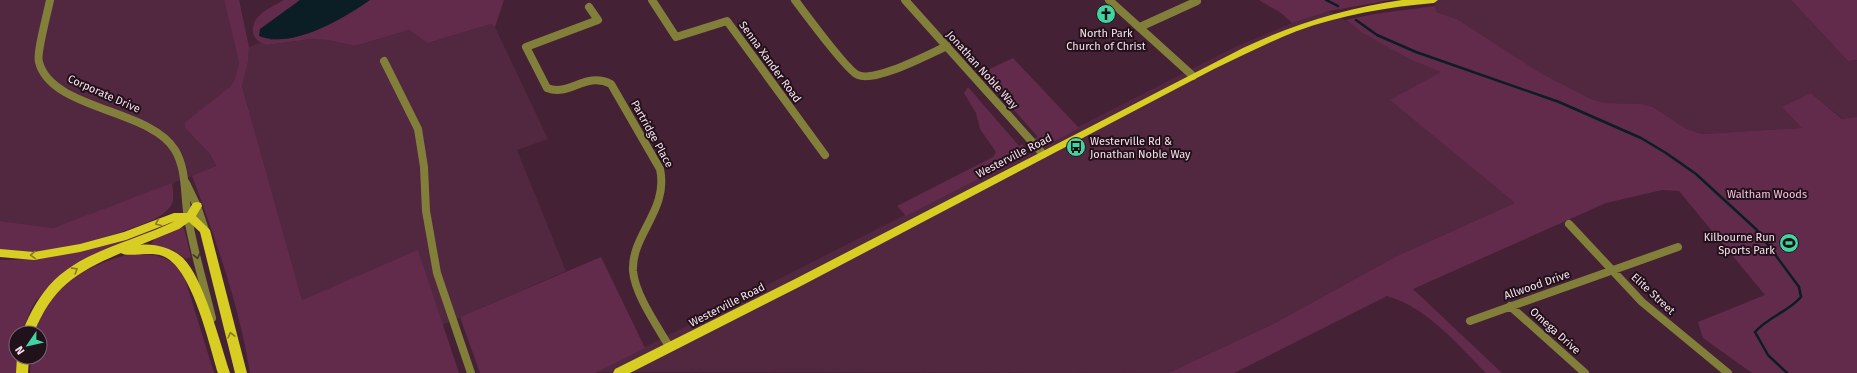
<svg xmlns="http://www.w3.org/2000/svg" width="1857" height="373" viewBox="0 0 1857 373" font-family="'Fira Sans',sans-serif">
<rect width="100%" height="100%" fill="#452135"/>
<!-- built -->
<path fill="#522740" d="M0,0H224L239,62L235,79L230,87L186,129L210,154L216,167L53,228L0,221Z
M1435,0H1791L1848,61L1857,60V117L1843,119L1811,93L1802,128L1703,134L1685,128L1653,107L1641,104L1604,103L1591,99L1539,72L1457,19L1435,12Z
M1329,11L1409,59L1442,72L1391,100L1515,203L1397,256L1275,323L1168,373L596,372L1233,48L1292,23Z
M491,24L495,27L548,139L517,150L566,271L442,325L417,251L302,300L242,86L248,62L249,47L260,43L266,45L311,39L328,40L355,46L409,30L429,43Z"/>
<!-- green -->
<path fill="#622b4c" d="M224,0H239L249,47L248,62L242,86L302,300L418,250L459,373H250C239,305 216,240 192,176L216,166L210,154L186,129L184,123L230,87L235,79L239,62Z
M284,0H300L282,15L270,40L292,38L327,25L370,0H504L495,27L491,24L428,43L409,30L355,46L328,40L311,39L266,45C260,43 254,39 253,32C251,15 272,7 284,0Z
M1259,0H1391L1329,11L1292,23L1281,13Z
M1791,0H1857V60L1848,61Z
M1435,6L1436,12L1457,19L1539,72L1591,99L1605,103L1641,104L1653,107L1685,128L1702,134L1802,128L1782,107L1811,93L1842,119L1857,117V373H1752L1703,338L1698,322L1765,295L1679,191L1662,190L1606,203L1413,289L1502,373H1486C1457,344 1428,308 1387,296L1234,373H1168L1275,323L1397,256L1515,203L1390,100L1441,72L1409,59L1363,33L1346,20L1374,14Z
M1013,58L1079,128C1067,134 1046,151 1034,139L1038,137L981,73Z
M968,87L1019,146L1022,144C1026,149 1026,151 1023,156L906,216L897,206L993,157L996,152L980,129L976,113L964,93Z
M172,183C173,190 175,201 170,207C163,217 146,223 135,227C94,242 45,257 0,251V221L53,228Z
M166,224H169L168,226L57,279L36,301L31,309L22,333H16V357H18L17,373H0V260C59,260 111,246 166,224Z
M181,227L184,228L191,257L186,259L173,250L151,244L156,237Z
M132,254C157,254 172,255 185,279L214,373H30L31,357H40V333H35V331C50,287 88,263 132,254Z
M601,257L645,348L595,373H480L460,317Z"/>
<!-- water -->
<path fill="#0b1d25" d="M300,0H370C343,19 293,49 259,36L260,29Z"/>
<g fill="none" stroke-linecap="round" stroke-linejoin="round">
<!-- stream -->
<path stroke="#0b1d25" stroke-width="2.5" d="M1326,0L1338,6
M1356,20L1377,35L1416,52L1559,102L1641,138L1666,153L1696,174L1757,230L1799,287L1801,297C1788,312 1768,317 1755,332L1768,355L1787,373"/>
<!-- street -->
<path stroke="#827f3b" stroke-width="8" d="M50,0C48,11 36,54 39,62C51,110 151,109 175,150C187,170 184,196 188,218C194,252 204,285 212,318
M652,0L676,37L727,21L825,155
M795,0C805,13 847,71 858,75C875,83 929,54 947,46
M905,0L1043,154
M1109,0L1193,76
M589,7L598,20L526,47L547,88C570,97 585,71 611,84L660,169C669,210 631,235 633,271C635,295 658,327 670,348
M1140,27L1197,1
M384,61L418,129L424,167L426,211L437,273L471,373
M186,183L197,206L205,230
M1569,224L1642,302L1728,373
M1510,306L1585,373
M1470,321L1678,247"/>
<!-- primary -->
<path fill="#d7cd23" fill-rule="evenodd" d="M1402,0H1438L1434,3C1387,7 1341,15 1297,31C1269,42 1242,56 1214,69L803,285L630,373H613L615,369L795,279L1243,48C1294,24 1346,8 1402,0Z
M197,202L201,203L202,206L196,216L210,230L247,373H235L200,232L189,222L179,229L140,245C154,243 172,248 183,258C204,279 220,343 230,373H218C209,344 193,271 165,257C153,250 127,258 121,253C77,272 52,287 34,333H22C28,318 34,305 44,292C74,251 132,243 175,221L126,240L80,252L34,260L0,257V249L34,252L80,244L124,232L174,213H187L193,203Z
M17,357H29L28,373H16Z"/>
</g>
<!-- one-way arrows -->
<defs><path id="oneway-chevron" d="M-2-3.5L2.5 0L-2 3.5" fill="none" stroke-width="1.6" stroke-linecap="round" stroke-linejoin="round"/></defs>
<g stroke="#85781f">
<use href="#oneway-chevron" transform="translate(158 223) rotate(158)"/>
<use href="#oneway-chevron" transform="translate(33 255) rotate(179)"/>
<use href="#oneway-chevron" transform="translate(75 270) rotate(-32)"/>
<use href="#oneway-chevron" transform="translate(231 335) rotate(-104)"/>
</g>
<use stroke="#433826" href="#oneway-chevron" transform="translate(197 256) rotate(77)"/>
<!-- icons -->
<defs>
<symbol id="church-disc" viewBox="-11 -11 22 22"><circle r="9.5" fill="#40d4a2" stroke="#21111a"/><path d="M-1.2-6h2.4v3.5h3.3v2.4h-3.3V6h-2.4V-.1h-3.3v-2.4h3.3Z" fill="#111"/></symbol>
<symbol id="bus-disc" viewBox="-11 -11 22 22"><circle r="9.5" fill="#40d4a2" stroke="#21111a"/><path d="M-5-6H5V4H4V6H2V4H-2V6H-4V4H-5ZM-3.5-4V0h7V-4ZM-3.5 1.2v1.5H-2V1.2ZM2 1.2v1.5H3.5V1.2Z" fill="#111"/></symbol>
<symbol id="stadium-disc" viewBox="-11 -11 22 22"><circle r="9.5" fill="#40d4a2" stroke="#21111a"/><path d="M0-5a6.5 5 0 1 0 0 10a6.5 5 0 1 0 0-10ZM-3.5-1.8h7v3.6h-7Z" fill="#111"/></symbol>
</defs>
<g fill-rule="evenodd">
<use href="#church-disc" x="1095" y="3" width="22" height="22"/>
<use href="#bus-disc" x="1065" y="136" width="22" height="22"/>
<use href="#stadium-disc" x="1778" y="232" width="22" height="22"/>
</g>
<g text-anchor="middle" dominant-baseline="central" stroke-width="4" stroke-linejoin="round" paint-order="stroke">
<!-- poi labels -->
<g font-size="11" fill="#f9e0ed" stroke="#21111a">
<text x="1106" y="33">North Park<tspan x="1106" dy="13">Church of Christ</tspan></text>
<text x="1090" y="141" text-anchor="start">Westerville Rd &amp;<tspan x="1090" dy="13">Jonathan Noble Way</tspan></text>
<text x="1775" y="237" text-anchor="end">Kilbourne Run<tspan x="1775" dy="13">Sports Park</tspan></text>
</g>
<!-- street labels -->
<g font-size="11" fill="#f9e0ed" stroke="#21111a">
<text transform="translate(770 62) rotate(54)">Senna Xander Road</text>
<text transform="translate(982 70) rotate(48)">Jonathan Noble Way</text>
<text transform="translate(104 94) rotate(24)">Corporate Drive</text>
<text transform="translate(652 134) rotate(61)">Partridge Place</text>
<text transform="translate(1014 156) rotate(-27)">Westerville Road</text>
<text transform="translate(1537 285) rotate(-19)">Allwood Drive</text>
<text transform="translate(1653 294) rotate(43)">Elite Street</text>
<text transform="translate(727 305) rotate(-27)">Westerville Road</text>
<text transform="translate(1555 331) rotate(42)">Omega Drive</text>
</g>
<!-- park labels -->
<g font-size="11" fill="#f5c1dc" stroke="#21111a">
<text x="1767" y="194">Waltham Woods</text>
</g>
</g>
<!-- north arrow -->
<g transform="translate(28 345) rotate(236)"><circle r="19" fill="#21111a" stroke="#77646e"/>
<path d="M0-3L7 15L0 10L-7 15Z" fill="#40d4a2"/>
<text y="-6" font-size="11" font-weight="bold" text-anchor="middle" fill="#f9e0ed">N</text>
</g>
</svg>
